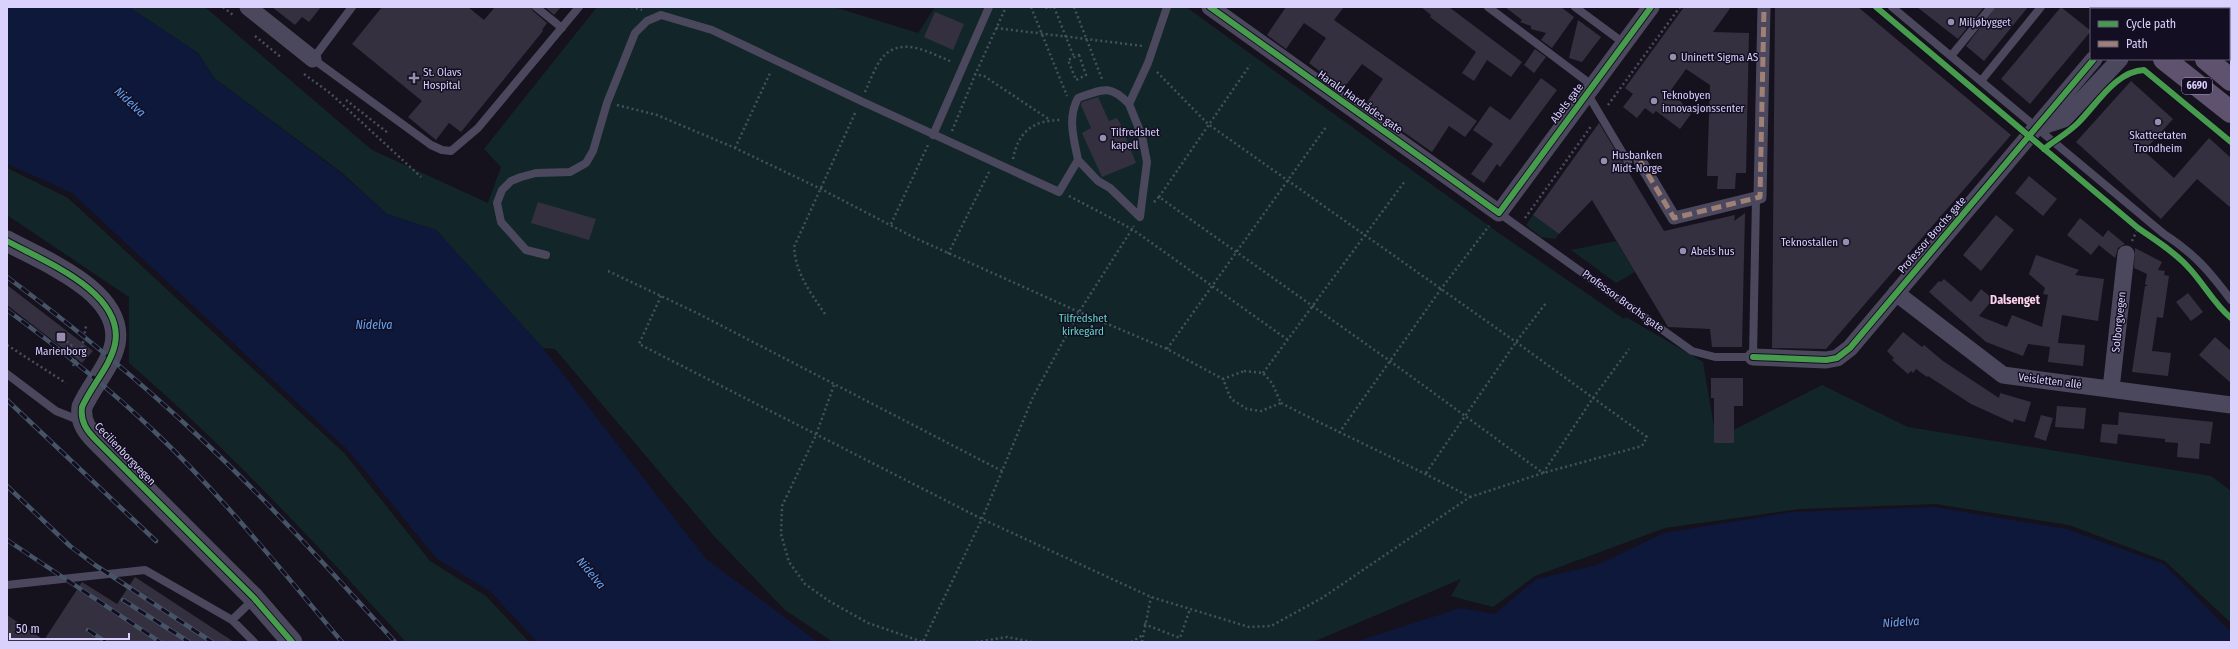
<svg xmlns="http://www.w3.org/2000/svg" width="2238" height="649" viewBox="0 0 2238 649" font-family="'Fira Sans Condensed',sans-serif">
<rect width="100%" height="100%" fill="#15121d"/>
<!-- green -->
<path fill="#122629" d="M129,7H205L372,150L488,203L501,167L484,149L597,7H834L918,33L935,7H1186L1496,231L1624,319L1626,317L1703,362L1716,439L1822,385L1908,427L2211,476L2231,491V623L2165,561L2069,525L1936,504L1799,509L1665,528L1535,576L1493,607L1451,596L1461,579L1313,642H833L785,610L714,536L555,349L543,348L436,230L387,214L341,172L214,78L198,53Z
M7,168L68,198L344,453L430,561L486,596L529,642H406C317,545 229,449 129,363V297L7,215Z
M1533,215L1559,234L1555,239L1541,237L1526,225Z
M1616,241L1635,272L1616,283L1571,250Z"/>
<!-- water -->
<path fill="#0d183a" d="M7,7H129L198,53L214,78L341,173L387,214L436,230L543,348L706,559L818,642H537L491,592L436,558L348,450L72,193L7,164Z
M1934,507L2066,529L2164,564L2231,632V642H1355L1460,608L1495,614L1536,579L1597,565L1664,533L1792,512Z"/>
<!-- building -->
<path fill="#34303f" d="M272,7H321L309,22L302,17L295,25Z
M382,7H468L484,20L495,7H531L533,11L547,23L542,30L543,31L461,132L449,123L436,140L408,117L422,101L352,44Z
M545,7H561L554,15Z
M1286,7H1344L1334,20L1477,121L1465,137L1449,126L1432,152L1365,105L1383,79L1362,64L1343,89L1309,63L1326,38L1304,23L1286,49L1267,35Z
M1421,7H1449L1522,62L1511,77L1487,60L1474,81L1462,73L1476,52L1430,17L1431,15Z
M1505,7H1561L1574,17L1552,48L1541,40L1546,33L1531,29V26L1520,22L1522,20Z
M1684,7H1731L1713,32L1749,33L1746,173H1736L1735,189H1717L1718,176H1707L1710,85L1686,69L1671,90L1691,114L1680,129L1656,111L1653,114L1645,108L1637,118L1623,107L1633,94L1625,88Z
M1775,7H1858L2011,135L1826,349L1772,348Z
M1917,7H1984L1958,39Z
M1996,7H2028L1984,61L1966,46Z
M2061,7L2091,31L2030,104L2001,79Z
M935,12L964,24L953,50L924,37Z
M1578,20L1601,37L1582,62L1569,58Z
M1535,49L1546,57L1534,73L1524,65Z
M1541,78L1557,90L1500,167L1497,164L1484,183L1471,174L1493,144L1473,130L1490,106L1510,120Z
M2131,81L2173,119L2144,151L2174,178L2209,138L2231,158V208L2197,179L2161,219L2076,142Z
M1098,97L1109,121L1117,118L1120,123L1136,163L1102,177L1082,133L1091,128L1081,105L1082,102Z
M1599,123L1664,231L1735,215L1734,221L1745,213L1742,347H1712L1710,329L1668,327L1592,200L1559,234L1533,215Z
M2029,176L2057,199L2043,216L2015,193Z
M538,202L596,219L589,240L531,223Z
M1996,215L2014,230L1981,271L1963,255Z
M2080,218L2103,237L2108,230L2125,244L2118,248L2115,258L2099,245L2091,255L2067,235Z
M2135,248L2162,262L2158,270L2165,271L2164,275L2169,276L2163,318L2157,317L2152,351L2171,353L2168,376L2132,372L2145,286H2148L2145,284L2147,274L2134,268Z
M2036,255L2079,270L2075,275L2104,279L2098,321L2062,315L2058,343L2085,345L2083,366L2048,362L2050,347L2028,344L2023,356L1986,342L1929,292L1939,281L1941,282L1944,279L1971,302L1981,289L1993,299L1979,316L2007,327L2012,315L2042,327L2048,295L2043,294L2045,288L2029,274Z
M7,285L93,351L82,363L7,305Z
M2188,293L2203,312L2191,321L2176,302Z
M1903,332L1922,347L1924,345L1943,361L1999,398L2000,393L2031,402L2025,422L2014,419L2013,423L1971,404L1928,376L1927,377L1916,369L1913,373L1911,371L1908,374L1892,360L1894,358L1887,351Z
M2215,337L2231,351V383L2199,355Z
M1711,378H1743V406H1734V443H1714V398H1711Z
M2057,406L2086,408L2084,429L2055,427Z
M2119,412L2213,422L2210,444L2200,443L2199,459L2177,457L2178,443L2165,442V439L2118,434L2117,444L2100,442L2102,424L2118,425Z
M2041,415L2053,418L2046,441L2034,437Z
M135,577L234,642H7V615L44,640L82,582L117,604Z"/>
<g fill="none" stroke-linecap="round" stroke-linejoin="round">
<!-- path -->
<path stroke="#46505e" stroke-width="2.5" stroke-dasharray="2 3" stroke-linecap="butt" d="M223,7L233,15
M631,7L642,10
M1031,7L1067,96
M1046,7L1047,9L1051,7
M1054,7L1074,57
M1074,7L1102,79
M996,28L1143,46
M255,36L282,58
M2229,45L2231,46
M1079,55L1086,75L1076,80L1068,60Z
M1157,72L1208,124L1516,342L1647,437L1642,446L1543,473L1470,497
M304,74L330,93L421,177
M974,74L984,76L1050,120
M865,92C870,81 875,67 882,58C901,35 930,53 952,62
M346,100L388,133
M617,105L657,115L735,148L821,189L915,238L1079,312L1167,349L1223,379
M1608,105L1680,7
M952,131L975,75L1006,7
M735,148L771,71
M1013,159C1018,132 1033,120 1061,120
M1069,196L1132,229L1288,340
M1159,197L1250,65
M1154,202L1159,197L1390,361L1543,473L1593,398L1629,349
M1525,218L1592,125
M891,224L928,145
M2132,241L2138,228
M948,254L989,172
M608,271L697,313L1002,471
M661,296L639,344L982,519L1151,597L1249,627L1271,626L1322,598L1470,497C1408,464 1343,435 1281,403
M825,314C810,292 796,274 794,247L856,111
M59,335L81,353
M7,345L66,383
M1167,349L1326,127
M73,366L82,348L86,326
M1244,371L1263,373L1272,383L1281,403L1261,411L1247,409L1231,399L1223,379Z
M1263,373L1405,181
M834,385L816,435L782,506L781,534L789,562L805,584L829,601L868,623L923,642L982,519L1033,397L1079,312L1134,226
M1339,433L1441,289L1489,226
M1426,473L1516,342L1546,303
M1144,624L1180,638L1190,609
M923,642H927
M976,642L1007,637L1032,642
M1131,642L1143,635
M1142,642L1151,597"/>
<!-- service -->
<path stroke="#4b485e" stroke-width="8" d="M352,7L313,59L431,145L442,150L451,151L478,128L579,7
M536,7L562,28
M1488,7L1593,86
M1575,7L1625,44
M1892,7L2164,234C2195,254 2209,271 2231,300
M1951,56L1991,7
M1981,81L2041,7
M1587,93L1628,162
M933,135L989,7
M1078,160L1098,181L1110,188L1140,217L1147,162L1142,136L1129,104L1148,63L1167,7
M1499,213L1692,351L1715,357H1753L1756,198
M546,255L526,250L501,222L497,203L502,190L511,181L521,177L536,173L570,172L586,163L593,151L607,103L635,33L647,21L661,15L712,30L861,101L1059,192L1078,160C1074,139 1067,118 1078,98C1102,90 1109,83 1129,104
M7,374L56,411L81,421
M7,585L145,570L232,620L254,642
M232,620L254,599"/>
<!-- pedestrian -->
<path stroke="#4b485e" stroke-width="13" d="M1640,161L1674,218L1760,197L1764,7"/>
<!-- minor -->
<path stroke="#4b485e" stroke-width="17" d="M248,7L313,59
M1210,7L1499,213L1651,7
M2129,9L2131,7
M2037,128L2064,119L2120,59
M1896,293L2003,375L2231,405
M1753,357L1826,360L1837,358L1850,348L2094,59
M2111,389L2126,254"/>
<!-- tertiary -->
<path stroke="#4b485e" stroke-width="21" d="M7,241C43,261 125,292 115,344C110,367 91,386 82,407C80,422 87,431 97,441L254,598L292,642"/>
<!-- primary -->
<path stroke="#5f526e" stroke-width="22" d="M2109,7L2111,9
M2145,7L2148,9
M2164,59L2231,112
M2206,59L2231,80"/>
<defs>
<path id="rail" d="M7,277C73,326 136,378 196,434C266,499 331,571 395,642
M7,310C59,348 110,389 157,434C224,498 282,571 342,642
M7,400L156,541
M7,486L70,546L95,565L212,642
M7,540L160,642
M123,600L189,642
M88,630L106,642"/>
</defs>
<!-- rail casing -->
<use href="#rail" stroke="#455466" stroke-width="4.5"/>
<!-- rail -->
<use href="#rail" stroke="#130e21" stroke-width="3" stroke-dasharray="9" stroke-linecap="butt"/>
<!-- quiet -->
<path stroke="#9e8076" stroke-width="5" stroke-dasharray="10 5" stroke-linecap="butt" d="M1640,161L1674,218L1760,197L1764,7"/>
<defs>
<path id="cycleway" d="M1210,7L1499,213L1651,7
M1876,7L2138,228C2155,240 2175,252 2189,268C2204,284 2214,304 2231,318
M2044,149C2055,140 2068,133 2078,123C2097,104 2116,71 2144,70L2231,142
M7,241C43,261 125,292 115,344C110,367 91,386 82,407C80,422 87,431 97,441L254,598L292,642
M1753,357L1826,360L1837,358L1850,348L2094,59"/>
</defs>
<!-- cycleway casing -->
<use href="#cycleway" stroke="#130e21" stroke-width="8"/>
<!-- cycleway -->
<use href="#cycleway" stroke="#469c4c" stroke-width="6"/>
</g>
<!-- markers -->
<g fill="#958eaf" stroke="#130e21" stroke-width="1.5">
<circle cx="1951" cy="22" r="4"/>
<circle cx="1673" cy="57" r="4"/>
<path d="M412 72h4v4h4v4h-4v4h-4v-4h-4v-4h4z"/>
<circle cx="1654" cy="101" r="4"/>
<circle cx="2158" cy="122" r="4"/>
<circle cx="1103" cy="138" r="4"/>
<circle cx="1604" cy="161" r="4"/>
<circle cx="1846" cy="242" r="4"/>
<circle cx="1683" cy="251" r="4"/>
<rect x="56" y="332" width="10" height="10" rx="2"/>
</g>
<g text-anchor="middle" dominant-baseline="central" stroke-width="3" stroke-linejoin="round" paint-order="stroke">
<!-- shield labels -->
<rect fill="#130e21" stroke="#9e96bb" stroke-width="1" x="2182" y="78" width="30" height="16" rx="3"/>
<g font-size="10" font-weight="bold" fill="#dad1fd">
<text x="2197" y="86">6690</text>
</g>
<!-- poi labels -->
<g font-size="11" fill="#dad1fd" stroke="#130e21" text-anchor="start">
<text x="1959" y="22">Miljøbygget</text>
<text x="1681" y="57">Uninett Sigma AS</text>
<text x="423" y="72">St. Olavs<tspan x="423" dy="13">Hospital</tspan></text>
<text x="1662" y="95">Teknobyen<tspan x="1662" dy="13">innovasjonssenter</tspan></text>
<text x="1111" y="132">Tilfredshet<tspan x="1111" dy="13">kapell</tspan></text>
<text x="2158" y="135" text-anchor="middle">Skatteetaten<tspan x="2158" dy="13">Trondheim</tspan></text>
<text x="1612" y="155">Husbanken<tspan x="1612" dy="13">Midt-Norge</tspan></text>
<text x="1838" y="242" text-anchor="end">Teknostallen</text>
<text x="1691" y="251">Abels hus</text>
<text x="61" y="351" text-anchor="middle">Marienborg</text>
</g>
<!-- street labels -->
<g font-size="11" fill="#dad1fd" stroke="#130e21">
<text transform="translate(1360 102) rotate(35)">Harald Hardrådes gate</text>
<text transform="translate(1567 103) rotate(-53)">Abels gate</text>
<text transform="translate(1932 235) rotate(-49)">Professor Brochs gate</text>
<text transform="translate(1623 301) rotate(36)">Professor Brochs gate</text>
<text transform="translate(2119 322) rotate(-84)">Solborgvegen</text>
<text transform="translate(2050 381) rotate(7)">Veisletten allé</text>
<text transform="translate(125 454) rotate(46)">Cecilienborgvegen</text>
</g>
<!-- park labels -->
<g font-size="11" fill="#60d9c7" stroke="#130e21">
<text x="1083" y="318">Tilfredshet<tspan x="1083" dy="13">kirkegård</tspan></text>
</g>
<!-- water labels -->
<g font-size="12" font-style="italic" fill="#64a5f8" stroke="#130e21">
<text transform="translate(130 102) rotate(43)">Nidelva</text>
<text x="374" y="325">Nidelva</text>
<text transform="translate(591 573) rotate(50)">Nidelva</text>
<text transform="translate(1901 622) rotate(-4)">Nidelva</text>
</g>
<!-- neighbourhood labels -->
<g font-size="12" font-weight="bold" fill="#fdd3e9" stroke="#130e21">
<text x="2015" y="300">Dalsenget</text>
</g>
</g>
<!-- border -->
<rect width="2238" height="649" fill="none" stroke="#dad1fd" stroke-width="16"/>
<!-- legend -->
<rect x="2090" y="8" width="140" height="52" fill="#130e21" stroke="#635c79"/>
<rect x="2098" y="21" width="20" height="6" fill="#469c4c" stroke="#635c79"/>
<text x="2126" y="28" font-size="12" fill="#dad1fd">Cycle path</text>
<rect x="2098" y="41" width="20" height="6" fill="#9e8076" stroke="#635c79"/>
<text x="2126" y="48" font-size="12" fill="#dad1fd">Path</text>
<!-- scale -->
<path d="M10 633v6h119v-6" fill="none" stroke="#dad1fd" stroke-width="2"/>
<text x="16" y="633" font-size="12" fill="#dad1fd" stroke="#130e21" stroke-width="3" paint-order="stroke">50 m</text>
</svg>
